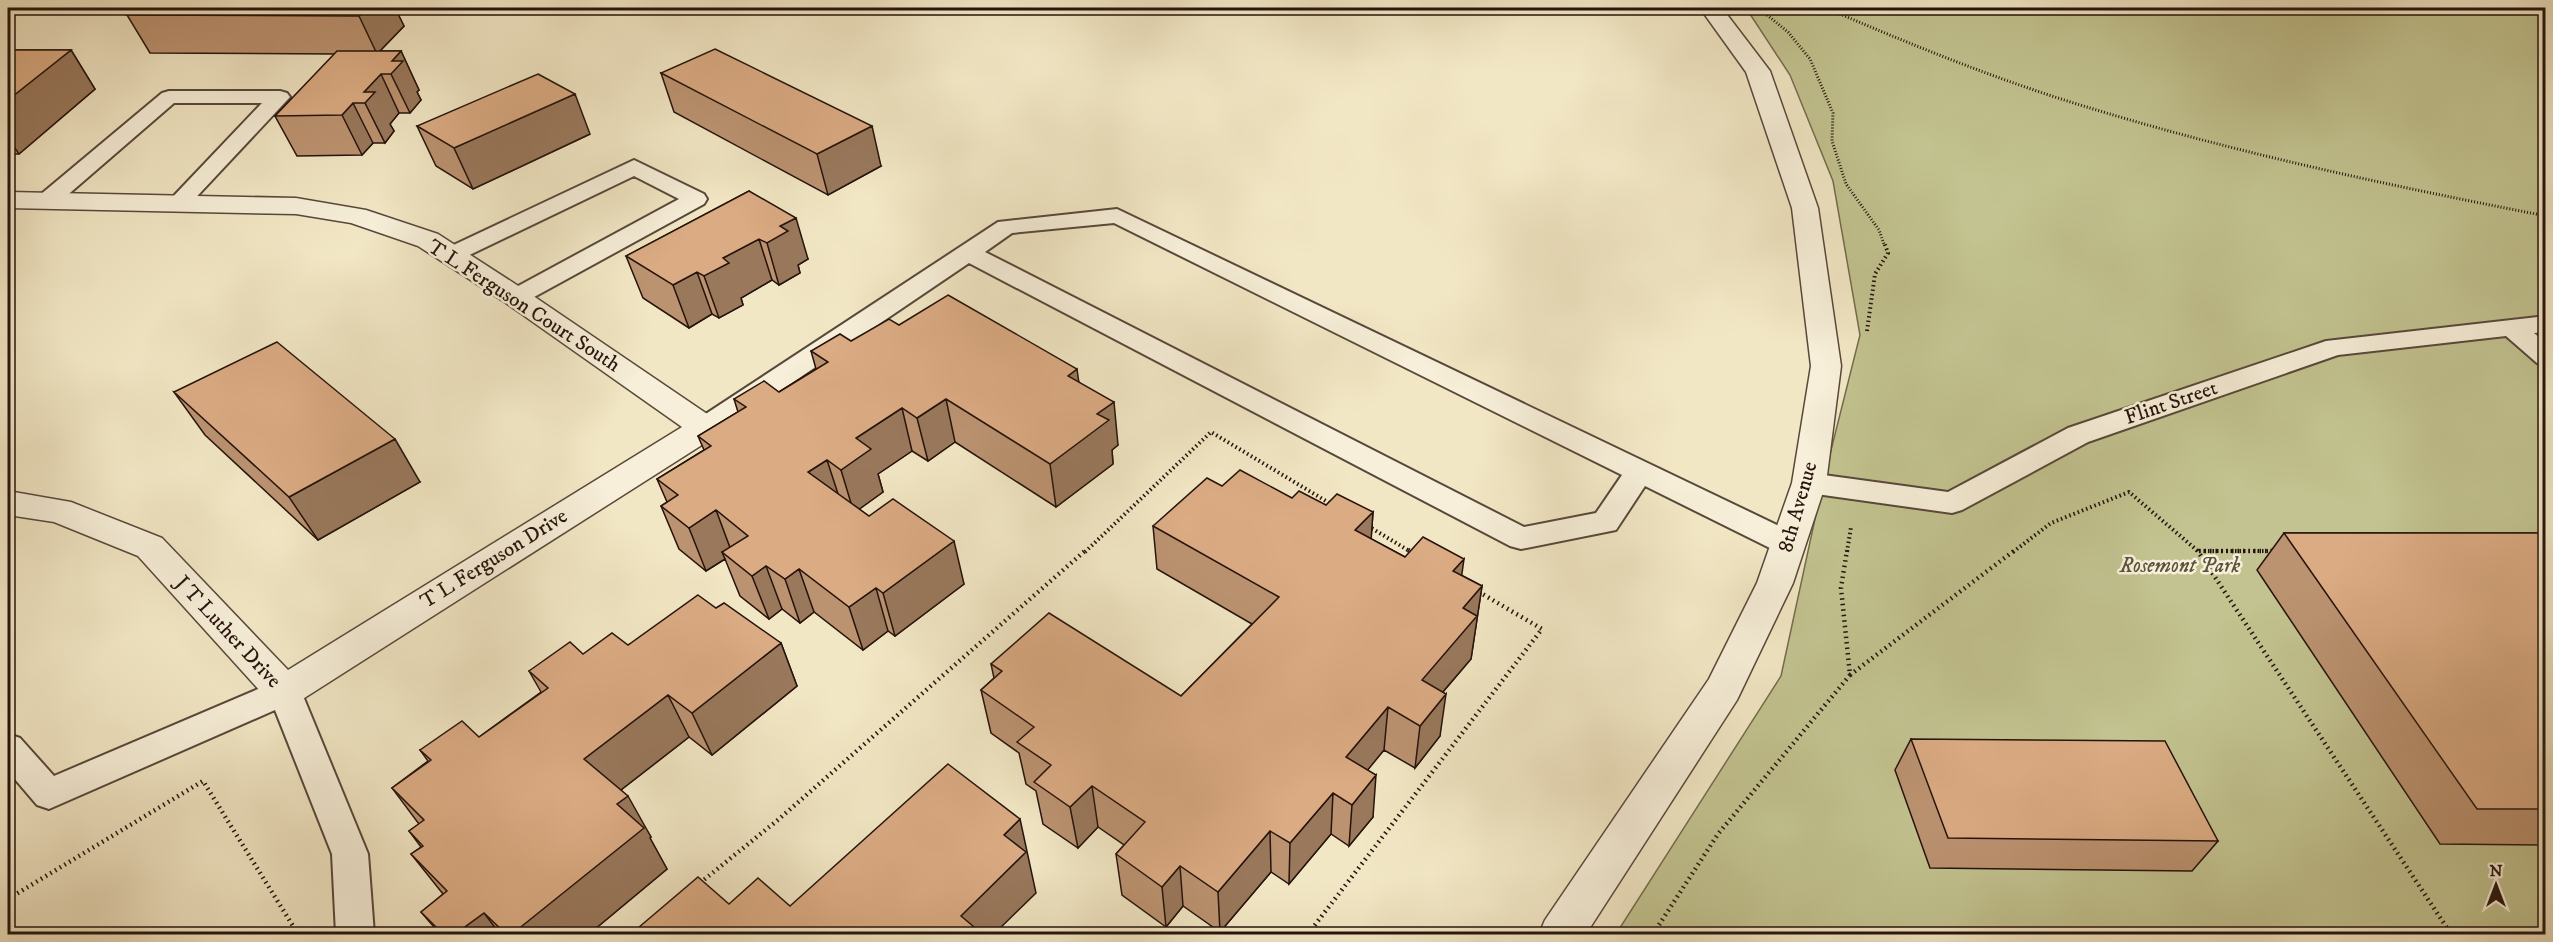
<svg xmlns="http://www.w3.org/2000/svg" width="2553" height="942" viewBox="0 0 2553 942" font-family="'IM FELL DW Pica',serif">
<rect width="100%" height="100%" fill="#f2e7c5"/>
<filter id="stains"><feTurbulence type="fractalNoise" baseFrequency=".00333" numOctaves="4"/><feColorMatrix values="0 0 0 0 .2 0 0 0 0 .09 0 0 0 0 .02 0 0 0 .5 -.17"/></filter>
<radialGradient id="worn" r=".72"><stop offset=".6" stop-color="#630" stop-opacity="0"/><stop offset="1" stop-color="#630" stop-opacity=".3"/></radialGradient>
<!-- green -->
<path fill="#c2c390" stroke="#746b4e" stroke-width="1.5" d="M1746,8H2545V934H1616L1781,676L1823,482L1860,335L1833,181L1790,75Z"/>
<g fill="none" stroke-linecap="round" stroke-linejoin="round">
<defs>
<path id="lane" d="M169,91H280L287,93L290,97L187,207L179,209L171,207L168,202L262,103H174L56,205L48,207L40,205L37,200L40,195L162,93Z
M634,160L704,194L707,199L704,204L525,302L516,305L507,302L504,297L507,292L679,199L634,176L459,260L451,262L443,260L439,255L443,250Z
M1117,209L1800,536L1804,544L1800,552L1789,555L1778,552L1645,486L1616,530L1521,549L1510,546L969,263L715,435L705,437L695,435L691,428L695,421L998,222ZM1114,223L1622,475L1596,513L1524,527L985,252L1012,233Z
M2546,316V332L2534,333L2546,343V365L2537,363L2506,336L2338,355L2088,442L1962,510L1952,513L1809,493L1799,490L1795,483L1799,476L1809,473L1948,492L2068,428L2326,341Z
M284,678L296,682L301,691L368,854L374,934H336L332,854L275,710L49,809L37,805L8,771V734L20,738L54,776Z"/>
<path id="street" d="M1700,8H1722L1770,71L1818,208L1841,366L1826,483L1793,583L1737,700L1586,934H1539L1545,920L1709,679L1757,583L1792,483L1811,366L1792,208L1746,72Z
M8,192L296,198L366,210L438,234L526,291L716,420L721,428L716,436L298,702L284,706L270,702L138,556L54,522L8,515V491L71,502L162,538L288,670L682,427L506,303L418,246L351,223L296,214L8,208Z"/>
</defs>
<!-- lane casing -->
<use href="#lane" stroke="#58483a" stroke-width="4"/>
<!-- street casing -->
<use href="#street" stroke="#58483a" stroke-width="3"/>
<!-- path-far2 -->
<path stroke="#25130c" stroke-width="3" stroke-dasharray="1 2" stroke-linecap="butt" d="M1826,8C1912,45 2000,81 2090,108C2240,154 2392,186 2546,216
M1767,15L1788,32L1810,59L1833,113L1832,141L1846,184L1879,230L1884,244"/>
<!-- path-far1 -->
<path stroke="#25130c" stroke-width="4" stroke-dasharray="1.5 3" stroke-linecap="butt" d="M1867,331L1875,274L1888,253L1884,242
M1368,526L1411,552
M2199,551H2276
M1085,552L1211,432L1331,504
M1847,552L1851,527
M2013,552L2051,523L2129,492L2199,552"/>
<!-- path -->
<path stroke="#25130c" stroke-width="4.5" stroke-dasharray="1.5 4" stroke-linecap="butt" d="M1408,550L1413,553
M2197,550L2451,934
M2199,551H2276
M1850,675L2015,550
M700,883L779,819L1086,550
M8,899L203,781L298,934
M1308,934L1542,629L1479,592
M1653,934L1718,834L1850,675L1841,588L1847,550"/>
<!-- lane -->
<use href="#lane" fill="#f7efd9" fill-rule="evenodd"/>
<!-- street -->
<use href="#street" fill="#f7efd9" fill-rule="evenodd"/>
</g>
<!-- wall -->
<path fill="#bc9371" stroke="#25130c" stroke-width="1.5" d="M137,8H395L404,26L380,51H401L419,90L417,92L421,100L410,113H399L390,124L394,131L385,143H373L362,155L297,156L275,116L335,54L150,53L127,15Z
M8,50H71L95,89L19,154H8Z
M661,73L881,166L828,195L674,112Z
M417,126L590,134L473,189L436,166Z
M749,191L808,259L798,265L800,273L779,285L772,280L741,298L743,305L719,318L712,314L689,328L643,298L626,256Z
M899,325L1079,382L1118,445L1112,450L1113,464L1056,507L955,442L928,461L912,451L878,474L883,492L859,509L964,584L895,636L888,631L863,650L814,612L800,623L782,609L769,619L740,596L725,559L706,571L679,549L661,506L667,502L657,479L704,450L698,436L738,412L734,399L779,392L816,369L811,351L851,341Z
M174,392L420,482L318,540L205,435Z
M1222,486L1292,498L1326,505L1373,512L1371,539L1405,557L1461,575L1482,586L1471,659L1443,692L1440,736L1415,768L1384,750L1367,770L1373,817L1349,846L1331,834L1289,884L1271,872L1220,932L1183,906L1166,927L1122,895L1116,854L1124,845L1098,827L1078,848L1043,824L1036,791L1026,784L1019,753L991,733L981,690L994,678L991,664L1181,696L1252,624L1157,569L1153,526Z
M2284,533H2546V845L2440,844L2257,570Z
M716,608L781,643L797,686L712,755L689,737L621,790L651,837L650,838L667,869L589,934H440L421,912L443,894L411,854L421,847L409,831L419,824L392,788L428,761L420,750L479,737L541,692L529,671L583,654L628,645Z
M1911,739L2218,841L2192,871L1930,868L1895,770Z"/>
<!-- shaded-wall -->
<path fill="#99785c" stroke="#25130c" stroke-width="1.5" d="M367,8H395L404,26L377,54L359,16Z
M71,50L95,89L19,154L8,138V100Z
M401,51L419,90L417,92L421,100L410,113L391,74L392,61Z
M381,74L399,113L390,124L394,131L385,143L365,103L364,92Z
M575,94L590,134L473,189L454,148Z
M353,103L373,143L362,155L342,115Z
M872,126L881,166L828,195L817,154Z
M796,218L808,259L798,265L800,273L779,285L767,243L780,226Z
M759,239L772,280L741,298L743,305L719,318L704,276L723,258Z
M697,272L712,314L689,328L673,285Z
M1077,369L1083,412L1068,376Z
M946,399L955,442L928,461L917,418Z
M1114,402L1118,445L1112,450L1113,464L1056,507L1050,464L1097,414Z
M902,408L912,451L878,474L883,492L854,513L841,470L856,438Z
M395,439L420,482L318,540L289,497Z
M827,460L841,503L808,472Z
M716,510L732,553L722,552L725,559L706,571L689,528Z
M1373,512L1370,556L1355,530Z
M954,541L964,584L895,636L883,593Z
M1464,559L1458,602L1453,571Z
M766,566L782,609L769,619L752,576Z
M799,569L814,612L800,623L785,579Z
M1482,586L1471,659L1417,722L1422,680L1463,608Z
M876,588L888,631L863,650L849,607Z
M781,643L797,686L712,755L692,713Z
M1446,694L1440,736L1415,768L1420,726Z
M668,695L689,737L608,800L584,759Z
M1388,707L1384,750L1344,799L1346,757Z
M1376,775L1373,817L1349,846L1352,805Z
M1092,786L1098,827L1078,848L1070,807Z
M1333,793L1331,834L1289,884L1290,843Z
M628,796L651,837L650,838L667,869L589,934H512L617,804Z
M1020,819L1036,893L994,934H966L961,916L1004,835Z
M1270,831L1271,872L1220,932L1218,892Z
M1180,866L1183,906L1166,927L1162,887Z
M484,913L500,934H455Z"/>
<!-- building -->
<path fill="#dbab83" stroke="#25130c" stroke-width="1.5" d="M137,8H367L359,16L127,15Z
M715,49L872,126L817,154L661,73Z
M8,50H71L8,100Z
M337,51H401L392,61H403L391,74H381L364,92H375L365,103H353L342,115L275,116Z
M538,74L575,94L454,148L417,126Z
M749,191L796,218L780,226L788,231L767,243L759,239L723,258L729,263L704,276L697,272L673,285L626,256Z
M948,295L1077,369L1068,376L1114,402L1097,414L1109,420L1050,464L946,399L917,418L902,408L856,438L871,449L841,470L827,460L808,472L869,516L893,499L954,541L883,593L876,588L849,607L799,569L785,579L766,566L752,576L722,552L748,536L716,510L689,528L661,506L678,495L657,479L711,446L698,436L746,407L734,399L764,381L779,392L828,362L811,351L840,334L851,341L889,319L899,325Z
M277,342L395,439L289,497L174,392Z
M1240,470L1292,498L1299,491L1326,505L1337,494L1373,512L1355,530L1405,557L1423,537L1464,559L1453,571L1482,586L1463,608L1477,616L1422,680L1446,694L1420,726L1388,707L1346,757L1376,775L1352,805L1333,793L1290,843L1270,831L1218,892L1180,866L1162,887L1116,854L1145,822L1092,786L1070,807L1034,782L1051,765L1017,742L1034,727L981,690L1002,671L991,664L1049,613L1181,696L1279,597L1153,526L1207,478L1222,486Z
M2284,533H2546V809H2477Z
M698,595L716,608L724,603L781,643L692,713L668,695L584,759L628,796L617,804L644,828L512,934H506L484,913L455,934H443L421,912L447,891L411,854L423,846L409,831L424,820L392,788L431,760L420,750L462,721L479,737L548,688L529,671L570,642L583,654L612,633L628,645Z
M1911,739L2165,741L2218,841L1948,838Z
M948,764L1020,819L1004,835L1026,852L961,916L974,927L966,934H631L698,877L729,904L758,878L790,906Z
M8,930L186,933L185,934H8Z"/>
<g text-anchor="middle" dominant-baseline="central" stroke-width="5" stroke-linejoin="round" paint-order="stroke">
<!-- street labels -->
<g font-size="21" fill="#25130c" stroke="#f7efd9">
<text transform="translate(524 306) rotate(33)">T L Ferguson Court South</text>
<text transform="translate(2171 403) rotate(-19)">Flint Street</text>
<text transform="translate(1798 507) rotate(-74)">8th Avenue</text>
<text transform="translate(494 559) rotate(-32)">T L Ferguson Drive</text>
<text transform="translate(228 632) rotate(47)">J T Luther Drive</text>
</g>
<!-- park labels -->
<g font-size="21" font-style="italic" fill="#5c513a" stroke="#f7efd9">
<text x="2180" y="566">Rosemont Park</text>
</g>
</g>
<!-- margin -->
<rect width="2553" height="942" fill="none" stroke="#f2e7c5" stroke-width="30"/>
<rect x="9" y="9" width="2535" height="924" fill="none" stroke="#25130c" stroke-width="3"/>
<rect x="15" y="15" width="2523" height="912" fill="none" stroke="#25130c" stroke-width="1.5"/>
<!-- north arrow -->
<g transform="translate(2496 885)" stroke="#f7efd9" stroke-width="4.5" paint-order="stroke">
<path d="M0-4.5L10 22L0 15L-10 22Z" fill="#25130c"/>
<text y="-9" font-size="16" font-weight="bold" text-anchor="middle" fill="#25130c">N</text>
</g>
<rect width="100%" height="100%" filter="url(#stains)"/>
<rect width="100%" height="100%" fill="url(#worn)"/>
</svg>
